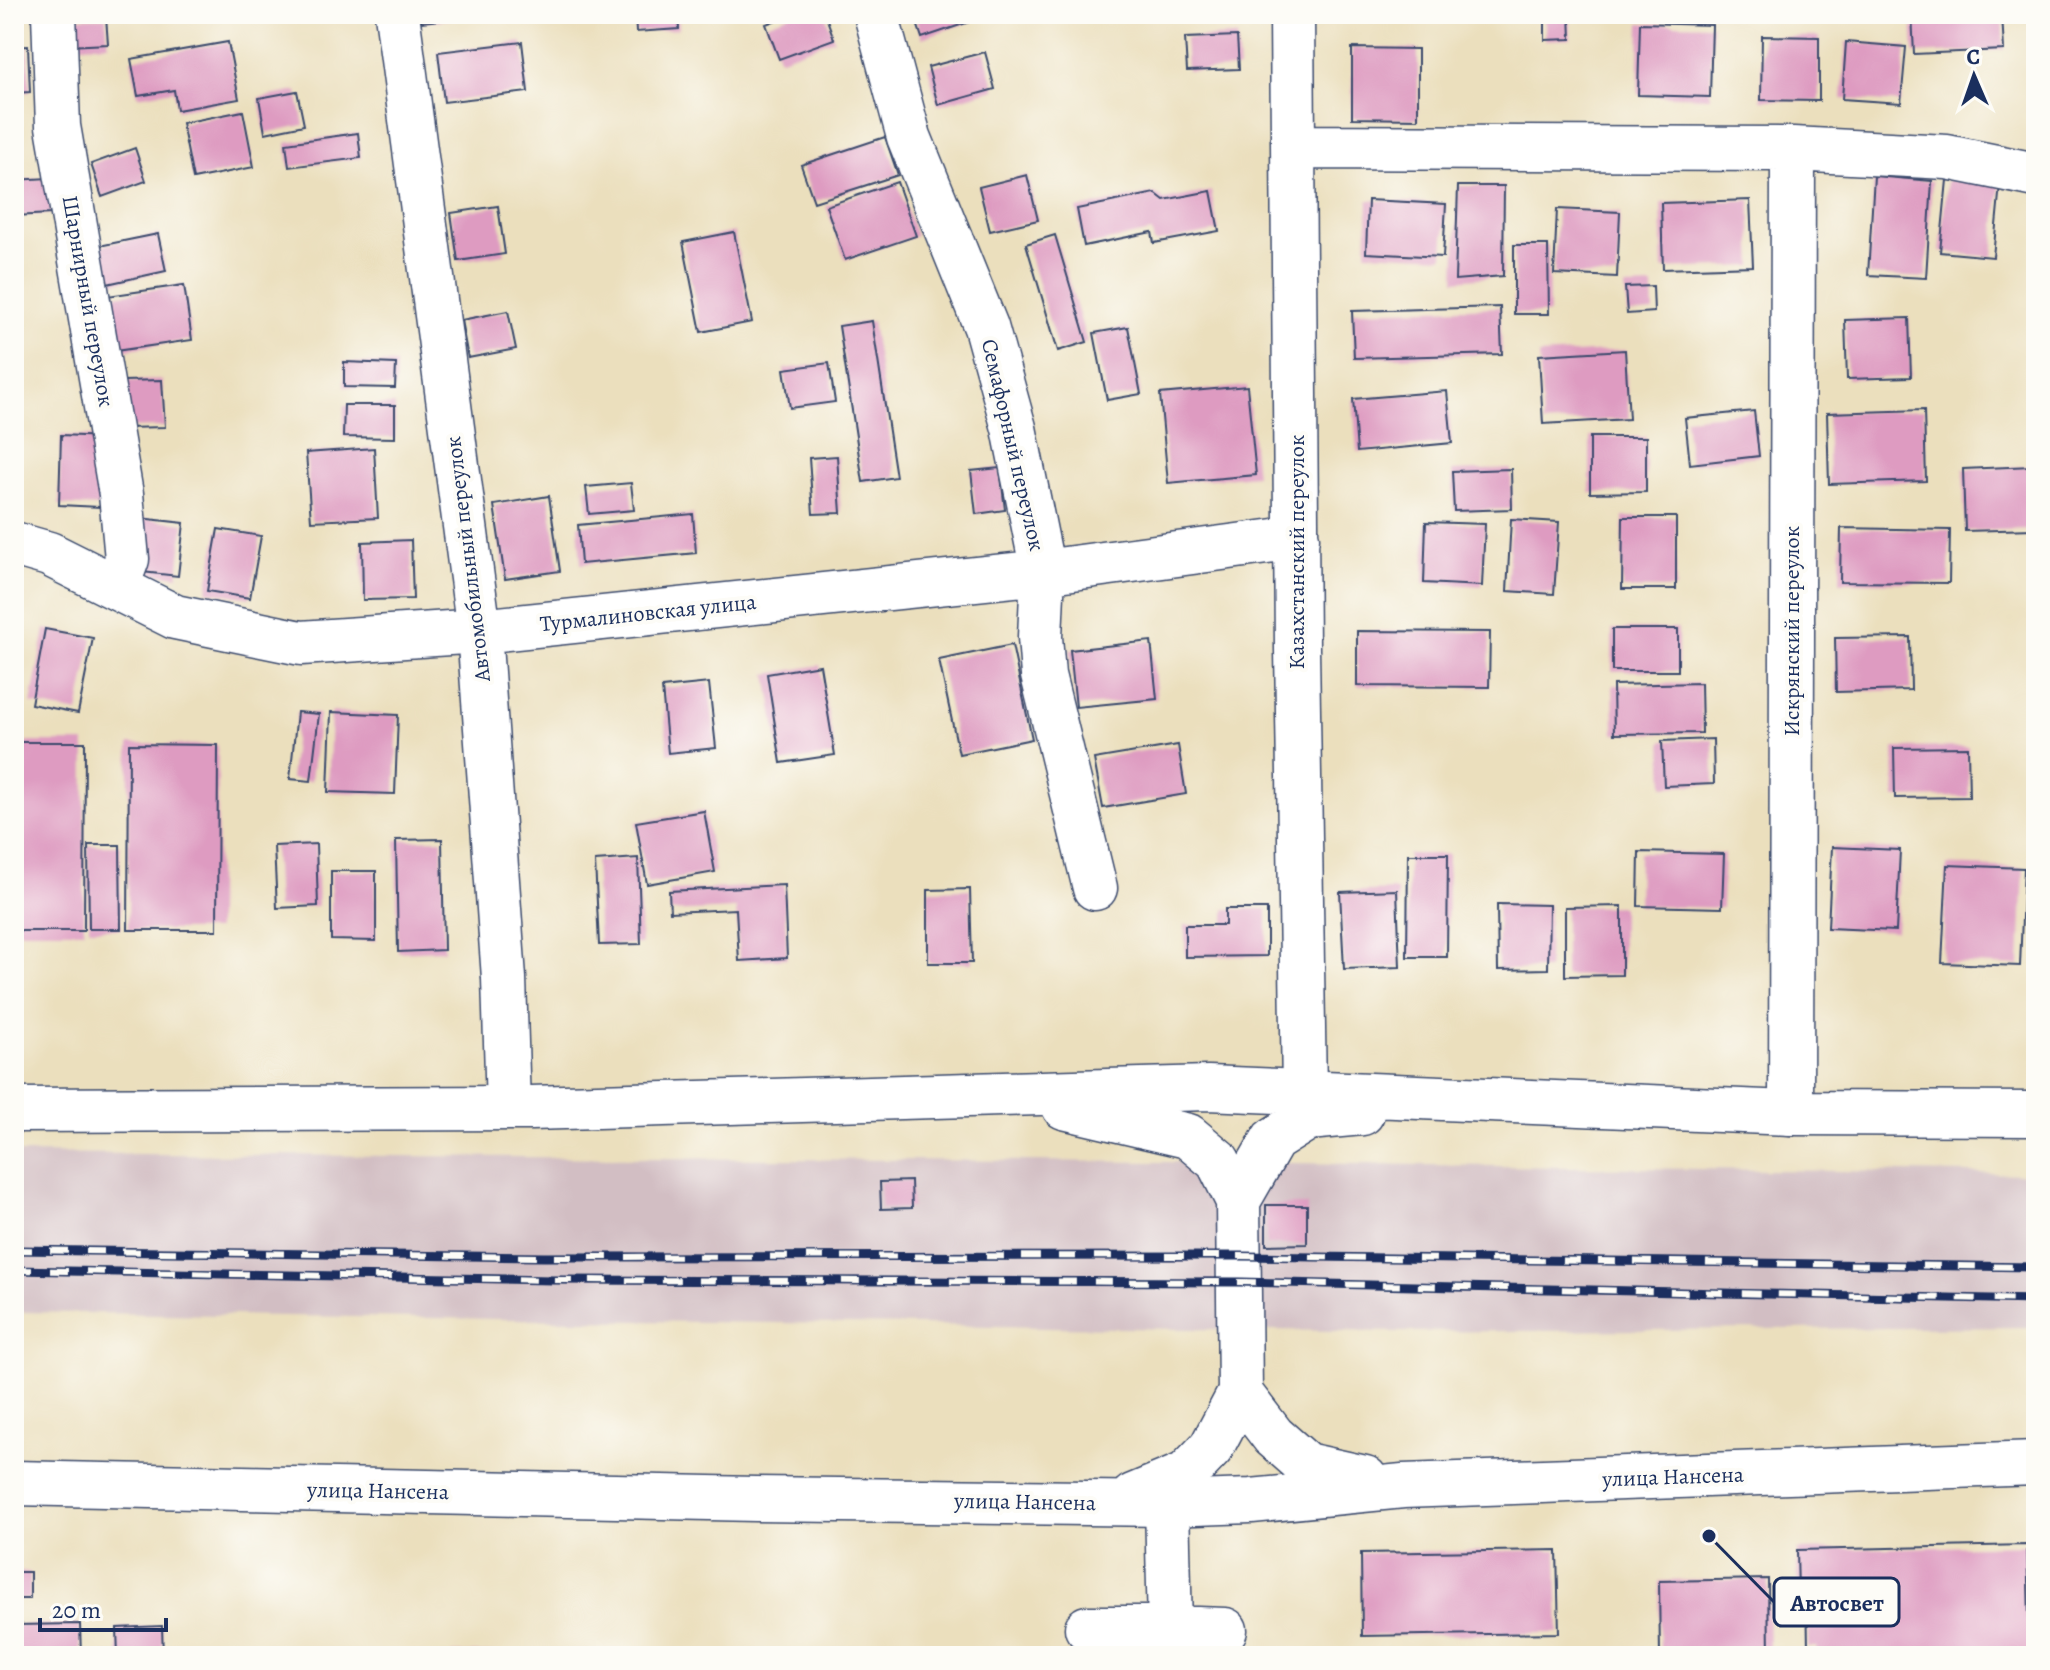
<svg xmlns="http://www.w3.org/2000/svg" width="2050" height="1670" viewBox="0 0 2050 1670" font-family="Alegreya,serif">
<rect width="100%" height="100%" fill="#fdfcf7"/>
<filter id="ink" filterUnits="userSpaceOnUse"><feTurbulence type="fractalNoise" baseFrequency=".0125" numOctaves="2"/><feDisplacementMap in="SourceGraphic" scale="16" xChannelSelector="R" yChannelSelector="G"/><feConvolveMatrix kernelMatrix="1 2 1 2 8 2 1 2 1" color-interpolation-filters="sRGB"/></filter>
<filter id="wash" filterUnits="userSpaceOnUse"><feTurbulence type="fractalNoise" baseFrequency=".006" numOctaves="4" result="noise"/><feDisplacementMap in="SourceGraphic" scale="32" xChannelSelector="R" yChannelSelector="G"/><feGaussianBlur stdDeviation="1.8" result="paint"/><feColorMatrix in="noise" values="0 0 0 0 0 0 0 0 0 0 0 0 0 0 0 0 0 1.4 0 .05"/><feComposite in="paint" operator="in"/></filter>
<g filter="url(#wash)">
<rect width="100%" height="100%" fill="#ebdfbd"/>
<!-- industrial -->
<path fill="#d2bec3" d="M14,1153L1295,1163L2036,1174V1327L1401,1332L14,1312Z"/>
<g id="blocks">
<!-- building -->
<path fill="#de9bc1" d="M421,14H480V16L422,22Z
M635,14H678L679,29L636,32Z
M792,14H825L834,39L779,59L766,24Z
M914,14H990V15L922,38Z
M1545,14H1570L1571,39L1545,40Z
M1912,14H2002L2004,50L1914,54Z
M106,17L108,44L68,46L67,18Z
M1640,23L1712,25L1710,97L1638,95Z
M1237,36L1239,69L1187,71L1185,38Z
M1762,36L1819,37V101L1761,100Z
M228,42L239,99L177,110L174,90L138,96L131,59Z
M522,42L528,92L444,102L438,52Z
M1846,42L1906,47L1901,103L1842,99Z
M28,46L30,92L14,93V47Z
M1352,48L1418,49V119L1352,118Z
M985,52L995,89L938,105L928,67Z
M297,91L304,125L265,133L259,98Z
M243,111L254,167L193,179L182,123Z
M358,133L361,158L289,167L286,143Z
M885,137L898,175L814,202L801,165Z
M135,148L146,181L102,197L91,164Z
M1027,175L1038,220L990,231L979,187Z
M1874,176L1932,181L1926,278L1868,275Z
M49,178L51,214L14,216V180Z
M1947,180L2000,184L1993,257L1940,252Z
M897,182L916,236L845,260L826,206Z
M1458,186H1504L1503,276L1455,280Z
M1211,191L1219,231L1154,243L1152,232L1084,246L1077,209L1155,193L1164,200Z
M1368,200L1446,204L1443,257L1366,253Z
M1750,200L1753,266L1663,269L1661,203Z
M498,206L505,254L458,261L451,213Z
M1557,209L1620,212L1617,277L1554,274Z
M734,232L752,322L701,332L683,242Z
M158,234L166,271L107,284L99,246Z
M1055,235L1087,342L1058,351L1026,244Z
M1514,245H1548L1549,314H1514Z
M184,285L192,340L115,351L107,296Z
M1653,286L1654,312L1627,314L1625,287Z
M1500,307L1502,354L1354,358L1352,311Z
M508,311L516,349L468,358L461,320Z
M1909,318L1911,377L1847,379L1845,320Z
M872,321L896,477L863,482L839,326Z
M1128,327L1141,394L1107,400L1094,333Z
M1625,350L1629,419L1543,424L1539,355Z
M344,362L396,364L395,388L344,387Z
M829,363L835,402L790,408L784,369Z
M162,380L165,427L125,428L123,381Z
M1247,386L1256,475L1168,483L1160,394Z
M1447,391L1452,443L1357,452L1353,399Z
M344,405H395V438L343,437Z
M1924,410L1926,481L1829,484L1827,413Z
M1754,411L1759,456L1690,464L1685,418Z
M61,435L103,437L100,507L59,505Z
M1590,437H1646V492L1590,493Z
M374,448L378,518L311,521L306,453Z
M837,456L841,513L813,514L809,458Z
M2032,466L2034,529L1965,531L1963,469Z
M1000,468L1005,510L976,514L971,471Z
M1511,469L1512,509L1454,511L1452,471Z
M631,483L634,510L589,514L586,487Z
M549,496L560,571L505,579L494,505Z
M693,514L696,553L581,564L578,525Z
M1623,517H1676V589H1622Z
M139,518L184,523L178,576L133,571Z
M1511,519L1559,522L1554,594L1507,591Z
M1426,522L1485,524L1482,586L1424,583Z
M1841,528L1950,530L1949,583L1840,582Z
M218,529L261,536L250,598L207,591Z
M411,540L413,599L363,600L362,542Z
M45,629L93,638L78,713L31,704Z
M1612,629H1678V671H1612Z
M1357,631L1490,632L1489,687L1357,686Z
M1910,637L1911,690L1836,692L1835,638Z
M1151,641L1157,699L1076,707L1070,650Z
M1012,645L1032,739L959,754L939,660Z
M820,665L835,755L781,763L767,674Z
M709,683L716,748L668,753L662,688Z
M1701,683L1702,733L1614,734L1613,685Z
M297,712L319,714L311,781L290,779Z
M331,712L398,715L395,794L328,792Z
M1713,739L1714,784L1664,786L1662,741Z
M14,742H85L84,931H14Z
M129,744L218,745L217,930H128Z
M1178,745L1186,794L1103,808L1094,759Z
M1968,747L1969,797L1895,798L1894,748Z
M704,811L715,872L647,884L636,822Z
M442,839L444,950L398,952L396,840Z
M316,844L318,906L277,908L274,846Z
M88,845H120L121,929H89Z
M1832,847L1900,850L1896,931L1828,928Z
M1639,852L1724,854L1722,908L1638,906Z
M1408,854H1448L1447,957H1407Z
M638,858L641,944L599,945L595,861Z
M1947,865L2024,868L2020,966L1942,963Z
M331,871H376V941L331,940Z
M784,885L787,958L739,961L736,909L670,912L669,891Z
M970,889L972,963H928V890Z
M1397,890L1400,967L1344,969L1340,892Z
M1497,904L1549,905L1548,969L1498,970Z
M1622,906V975L1565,976V907Z
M1225,909H1267V956L1185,957V925H1225Z
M911,1181L912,1208L881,1209L880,1182Z
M1266,1205H1307V1244L1266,1245Z
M2027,1545L2030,1656H1817L1816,1647L1808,1648L1807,1592H1798L1797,1550Z
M1557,1550L1559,1633L1362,1636L1361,1553Z
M14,1572H30V1599H14Z
M1768,1579L1769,1656H1660L1659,1581Z
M80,1624L81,1656H14V1625Z
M162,1626L163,1656H118L117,1628Z
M771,1652V1656H452V1653Z"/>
</g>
</g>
<g filter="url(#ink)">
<use href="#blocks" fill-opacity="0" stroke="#3a496c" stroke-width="2"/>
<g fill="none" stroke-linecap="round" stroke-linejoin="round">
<defs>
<path id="minor" d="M54,14L58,126L121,494L127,559L117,586
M397,14L479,631L504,978L508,1107
M876,14L909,137L986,327L1014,428L1043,572L1040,637L1043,675L1095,888
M1292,14L1297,649L1304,1091
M1293,147L1793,149L1947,157L2036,175
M14,544L49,554L175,617L301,643L479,631L1043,572L1297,538
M1791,1113L1793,149
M1087,1628H1170L1167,1504
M1170,1628L1225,1630"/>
<path id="major" d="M1064,1107L1188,1136L1218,1161L1238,1201L1240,1393L1211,1448L1186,1474L1133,1496
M14,1110L531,1108L1208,1088L1791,1113L2036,1114
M1238,1201L1273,1140L1308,1118L1362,1113
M1240,1393L1273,1436L1306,1465L1365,1478
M14,1483L756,1499L1167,1504L1251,1501L1403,1486L2036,1463"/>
</defs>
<!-- minor casing -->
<use href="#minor" stroke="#3a496c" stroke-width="47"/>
<!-- major casing -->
<use href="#major" stroke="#3a496c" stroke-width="47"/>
<!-- minor -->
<use href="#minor" stroke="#fff" stroke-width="44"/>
<!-- major -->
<use href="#major" stroke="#fff" stroke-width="44"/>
<defs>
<path id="rail" d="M14,1250L544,1257L1240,1256L2036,1267
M14,1270L553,1280L1240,1282L2036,1300"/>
</defs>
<!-- rail casing -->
<use href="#rail" stroke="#1b2f5e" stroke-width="9"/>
<!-- rail -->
<use href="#rail" stroke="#fdfcf7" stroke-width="6" stroke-dasharray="18" stroke-linecap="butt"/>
</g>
</g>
<g text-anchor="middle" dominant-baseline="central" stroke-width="8" stroke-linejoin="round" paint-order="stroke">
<!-- street labels -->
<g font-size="22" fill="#1b2f5e" stroke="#fdfcf7">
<text transform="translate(88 301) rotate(80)">Шарнирный переулок</text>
<text transform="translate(1013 445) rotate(77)">Семафорный переулок</text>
<text transform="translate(1297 552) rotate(-90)">Казахстанский переулок</text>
<text transform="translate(468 559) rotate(-97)">Автомобильный переулок</text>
<text transform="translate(648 613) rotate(-6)">Турмалиновская улица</text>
<text transform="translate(1792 631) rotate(-90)">Искрянский переулок</text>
<text transform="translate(1673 1477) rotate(-2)">улица Нансена</text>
<text transform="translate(378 1491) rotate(1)">улица Нансена</text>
<text transform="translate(1025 1502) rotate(1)">улица Нансена</text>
</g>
</g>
<!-- callouts -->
<path fill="none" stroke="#1b2f5e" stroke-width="3" d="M1709 1536L1774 1602"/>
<circle fill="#1b2f5e" stroke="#fdfcf7" stroke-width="3" cx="1709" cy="1536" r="8"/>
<rect fill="#fdfcf7" stroke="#1b2f5e" stroke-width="3" x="1774" y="1578" width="125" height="48" rx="8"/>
<g font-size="24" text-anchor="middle" font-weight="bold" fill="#1b2f5e">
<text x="1837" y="1611">Автосвет</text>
</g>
<!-- margin -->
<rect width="2050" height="1670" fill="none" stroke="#fdfcf7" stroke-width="48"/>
<!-- north arrow -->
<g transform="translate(1974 76) rotate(358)" stroke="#fdfcf7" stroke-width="6" paint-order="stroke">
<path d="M0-6L14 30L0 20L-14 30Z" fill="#1b2f5e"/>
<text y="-12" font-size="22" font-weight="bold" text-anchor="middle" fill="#1b2f5e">С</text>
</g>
<!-- scale -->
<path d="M40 1618v12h126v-12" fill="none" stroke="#1b2f5e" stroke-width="4"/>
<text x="52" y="1618" font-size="24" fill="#1b2f5e" stroke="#fdfcf7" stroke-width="6" paint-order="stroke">20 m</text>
</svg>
